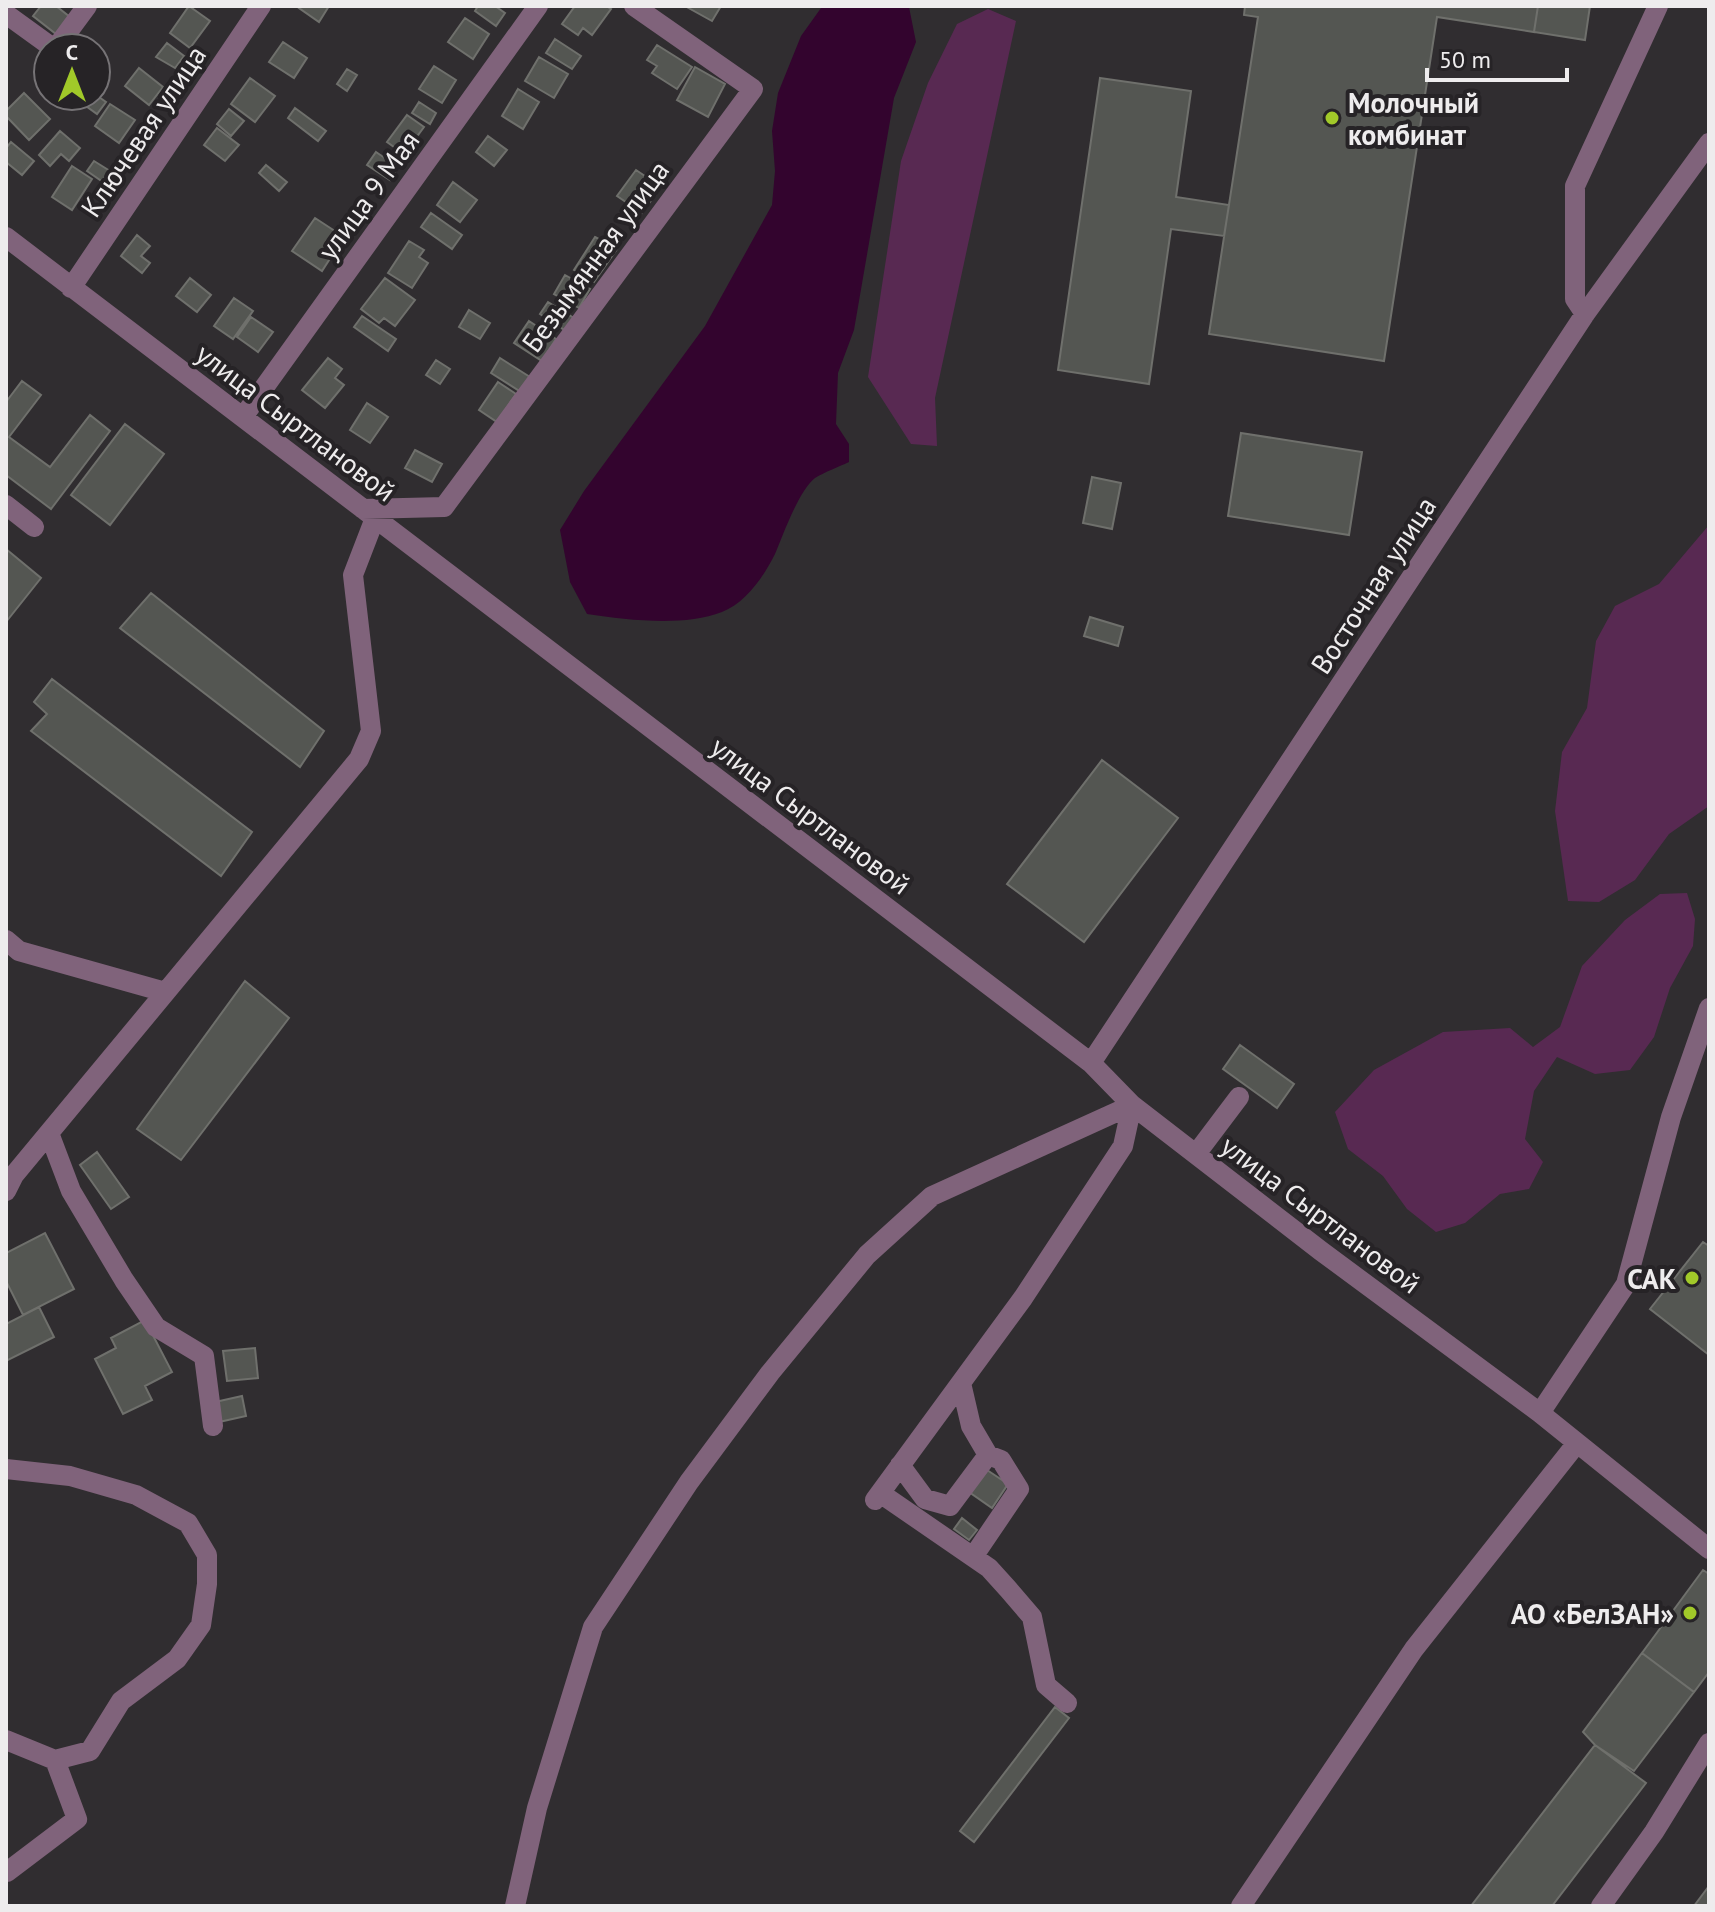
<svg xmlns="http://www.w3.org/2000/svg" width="1715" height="1912" viewBox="0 0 1715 1912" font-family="'PT Sans',sans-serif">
<rect width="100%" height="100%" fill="#302d30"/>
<!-- green -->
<path fill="#582952" d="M988,9L1016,21L935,398L937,446L911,444L868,377L901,161L928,83L957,24Z
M1709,525V806L1669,834L1635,880L1599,902L1568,901L1555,811L1562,752L1587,708L1596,641L1615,606L1659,584Z
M1687,893L1695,919L1693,946L1670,988L1654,1037L1630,1070L1595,1074L1557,1057L1534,1091L1525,1139L1543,1162L1529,1189L1500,1194L1465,1223L1436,1232L1407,1209L1383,1176L1348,1149L1335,1112L1374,1070L1443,1032L1510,1028L1533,1047L1560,1027L1582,966L1625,920L1660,894Z"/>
<!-- water -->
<path fill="#33042e" d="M827,6L909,7L916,42L894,98L854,330L838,373L836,424L849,444V462C838,467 825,472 815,478C799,490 783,535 775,554C764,576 746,603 722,612C683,627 628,620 587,614L570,582L560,530L584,491L705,326L772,205L775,171L772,131L778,93L801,36L821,8Z"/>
<!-- building -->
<path fill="#545652" stroke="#6f706c" stroke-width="2" d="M41,6H56L70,17L56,34L33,16Z
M189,6L210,21L190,48L170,33Z
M301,6H329L319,22L299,8Z
M478,6H495L505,13L496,26L475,11Z
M575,6H606L611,9L592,35L583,28L578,35L562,24Z
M685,6H721L712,21Z
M1245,6H1538L1534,32L1437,17L1384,361L1209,334L1258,17L1244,15Z
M1538,6H1590L1585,40L1534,32Z
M465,18L489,34L473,59L448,42Z
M555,39L581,56L572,69L546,53Z
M283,42L307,58L294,78L269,62Z
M167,43L184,56L175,68L156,57Z
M657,45L692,67L677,89L652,73L657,66L647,60Z
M539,57L568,74L554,98L525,81Z
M434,66L456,80L442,103L419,89Z
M695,67L725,84L708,117L677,100Z
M139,68L163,87L149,105L125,86Z
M347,69L357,75L347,91L337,84Z
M250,78L275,96L255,122L231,104Z
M1100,78L1191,91L1176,197L1229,205L1224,236L1171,229L1149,384L1058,370Z
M518,89L539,102L523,129L502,116Z
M24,93L50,119L29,140L6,116V111Z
M96,95L106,102L97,114L86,106Z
M419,102L436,113L430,124L412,113Z
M110,104L135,120L119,143L95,126Z
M295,108L326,131L318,141L288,118Z
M229,109L244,121L231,136L217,124Z
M407,115L424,127L404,154L387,142Z
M217,128L239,145L225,161L204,145Z
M60,131L80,148L69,161L61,154L50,166L39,155Z
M488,136L507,150L494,166L476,152Z
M11,142L34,161L22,175L6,162V148Z
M376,152L398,167L390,180L367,165Z
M94,161L110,171L103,182L87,171Z
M266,165L287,182L279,191L259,173Z
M72,166L92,179L72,210L52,197Z
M636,170L661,187L642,213L617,196Z
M453,182L477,200L460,222L437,205Z
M431,213L462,235L452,249L421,227Z
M315,218L344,237L322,271L292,251Z
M137,235L150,246L141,256L150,263L142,273L121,256Z
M595,237L617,249L594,282L574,270Z
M409,241L424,250L419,257L428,263L412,288L388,273Z
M565,275L590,289L579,308L554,294Z
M190,278L211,295L197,312L176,296Z
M385,278L415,300L395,326L384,318L379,323L361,309Z
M234,298L253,311L233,339L214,326Z
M548,302L574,318L566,331L540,314Z
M469,310L490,323L480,339L459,327Z
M362,316L396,339L388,351L354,327Z
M251,317L273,332L258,352L237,337Z
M529,321L556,339L542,361L514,343Z
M328,358L342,369L335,378L344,385L325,408L302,390Z
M500,358L530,377L521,392L491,373Z
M436,360L450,369L440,384L426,375Z
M22,381L41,395L9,437L50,467L90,415L110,431L51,509L6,475V402Z
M498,382L516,394L497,422L479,410Z
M367,403L388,417L370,443L350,430Z
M125,424L164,454L110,525L71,495Z
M1241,433L1362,452L1349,535L1228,516Z
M415,450L442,464L432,482L405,468Z
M1092,477L1121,483L1112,529L1083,523Z
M6,549L41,578L6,622Z
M151,593L324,731L300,767L120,628Z
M1090,617L1123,627L1118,646L1084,636Z
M52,679L252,832L221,876L31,731L47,714L34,702Z
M1102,760L1178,818L1084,942L1007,884Z
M245,981L289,1018L181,1160L137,1129Z
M1240,1045L1294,1084L1277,1108L1223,1069Z
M97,1152L129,1197L111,1209L80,1165Z
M45,1233L74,1289L23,1315L6,1281V1253Z
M1703,1242L1709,1246V1355L1650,1309Z
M39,1307L54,1337L6,1361V1324Z
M145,1320L172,1372L145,1386L152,1400L123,1414L95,1359L116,1348L111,1338Z
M255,1348L258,1378L227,1381L223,1351Z
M242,1396L246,1416L219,1422L215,1402Z
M975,1462L1008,1484L992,1508L959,1485Z
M962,1518L977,1530L969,1540L954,1529Z
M1703,1570L1709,1574V1672L1694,1692L1642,1653Z
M1642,1653L1694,1692L1634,1771L1595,1745L1583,1732Z
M1055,1707L1069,1718L974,1842L960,1831Z
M1595,1745L1646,1783L1552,1906H1471Z
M1709,1886V1906H1694Z"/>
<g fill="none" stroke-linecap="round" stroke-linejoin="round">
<!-- minor -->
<path stroke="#80637b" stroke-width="20" d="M6,14L53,48
M56,48L87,6
M6,237L1091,1063L1132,1105L1321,1251L1540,1413L1709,1549
M71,288L261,6
M1585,314L1575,299V186L1658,6
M243,417L538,6
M6,505L34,527
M363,509L444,507L753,89L634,6
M6,940L19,951L165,992
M1091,1063L1585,314L1709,143
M49,1133L71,1191L124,1280L156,1327L204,1356L213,1426
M1196,1154L1239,1097
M6,1191L14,1175L359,759L371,731L353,575L375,518
M1540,1413L1626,1284L1671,1117L1709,1008
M900,1465L925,1499L950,1506L988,1455L971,1426L961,1383
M6,1469L70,1476L136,1495L188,1523L207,1555V1584L201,1625L177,1659L121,1701L90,1751L55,1760L6,1740
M880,1493L989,1568L1008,1589L1032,1617L1046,1685L1067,1703
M875,1500L1023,1298L1123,1146L1132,1105
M973,1557L1019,1489L1001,1460L988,1455
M7,1872L77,1819L55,1760
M515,1906L537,1808L593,1627L689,1482L770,1373L867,1255L932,1196L1132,1105
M1241,1906L1414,1649L1577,1443
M1601,1906L1654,1832L1709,1743"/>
</g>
<!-- markers -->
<g fill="#a1c929" stroke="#262326" stroke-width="3">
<circle cx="1332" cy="118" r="8"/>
<circle cx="1692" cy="1278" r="8"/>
<circle cx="1690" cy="1613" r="8"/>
</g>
<g text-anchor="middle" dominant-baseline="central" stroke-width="8" stroke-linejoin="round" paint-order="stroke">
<!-- poi labels -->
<g font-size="28" font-weight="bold" fill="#eeeced" stroke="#262326" text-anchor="end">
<text x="1348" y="102" text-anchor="start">Молочный<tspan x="1348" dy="32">комбинат</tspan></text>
<text x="1676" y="1278">САК</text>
<text x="1674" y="1613">АО «БелЗАН»</text>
</g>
<!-- street labels -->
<g font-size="28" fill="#eeeced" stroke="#262326">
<text transform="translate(143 131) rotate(-56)">Ключевая улица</text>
<text transform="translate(368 195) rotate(-54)">улица 9 Мая</text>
<text transform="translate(595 256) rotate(-54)">Безымянная улица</text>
<text transform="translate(296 422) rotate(37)">улица Сыртлановой</text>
<text transform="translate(1373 585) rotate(-57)">Восточная улица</text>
<text transform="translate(811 815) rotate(37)">улица Сыртлановой</text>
<text transform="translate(1321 1214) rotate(37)">улица Сыртлановой</text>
</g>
</g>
<!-- border -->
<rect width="1715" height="1912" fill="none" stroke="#eeeced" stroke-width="16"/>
<!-- north arrow -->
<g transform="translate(72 72)"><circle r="38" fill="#262326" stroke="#767376" stroke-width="2"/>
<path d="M0-6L14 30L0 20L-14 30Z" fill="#a1c929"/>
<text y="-12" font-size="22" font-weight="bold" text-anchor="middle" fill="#eeeced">С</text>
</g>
<!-- scale -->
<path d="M1427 68v12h140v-12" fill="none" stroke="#eeeced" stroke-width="4"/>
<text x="1439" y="68" font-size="24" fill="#eeeced" stroke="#262326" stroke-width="6" paint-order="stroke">50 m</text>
</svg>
